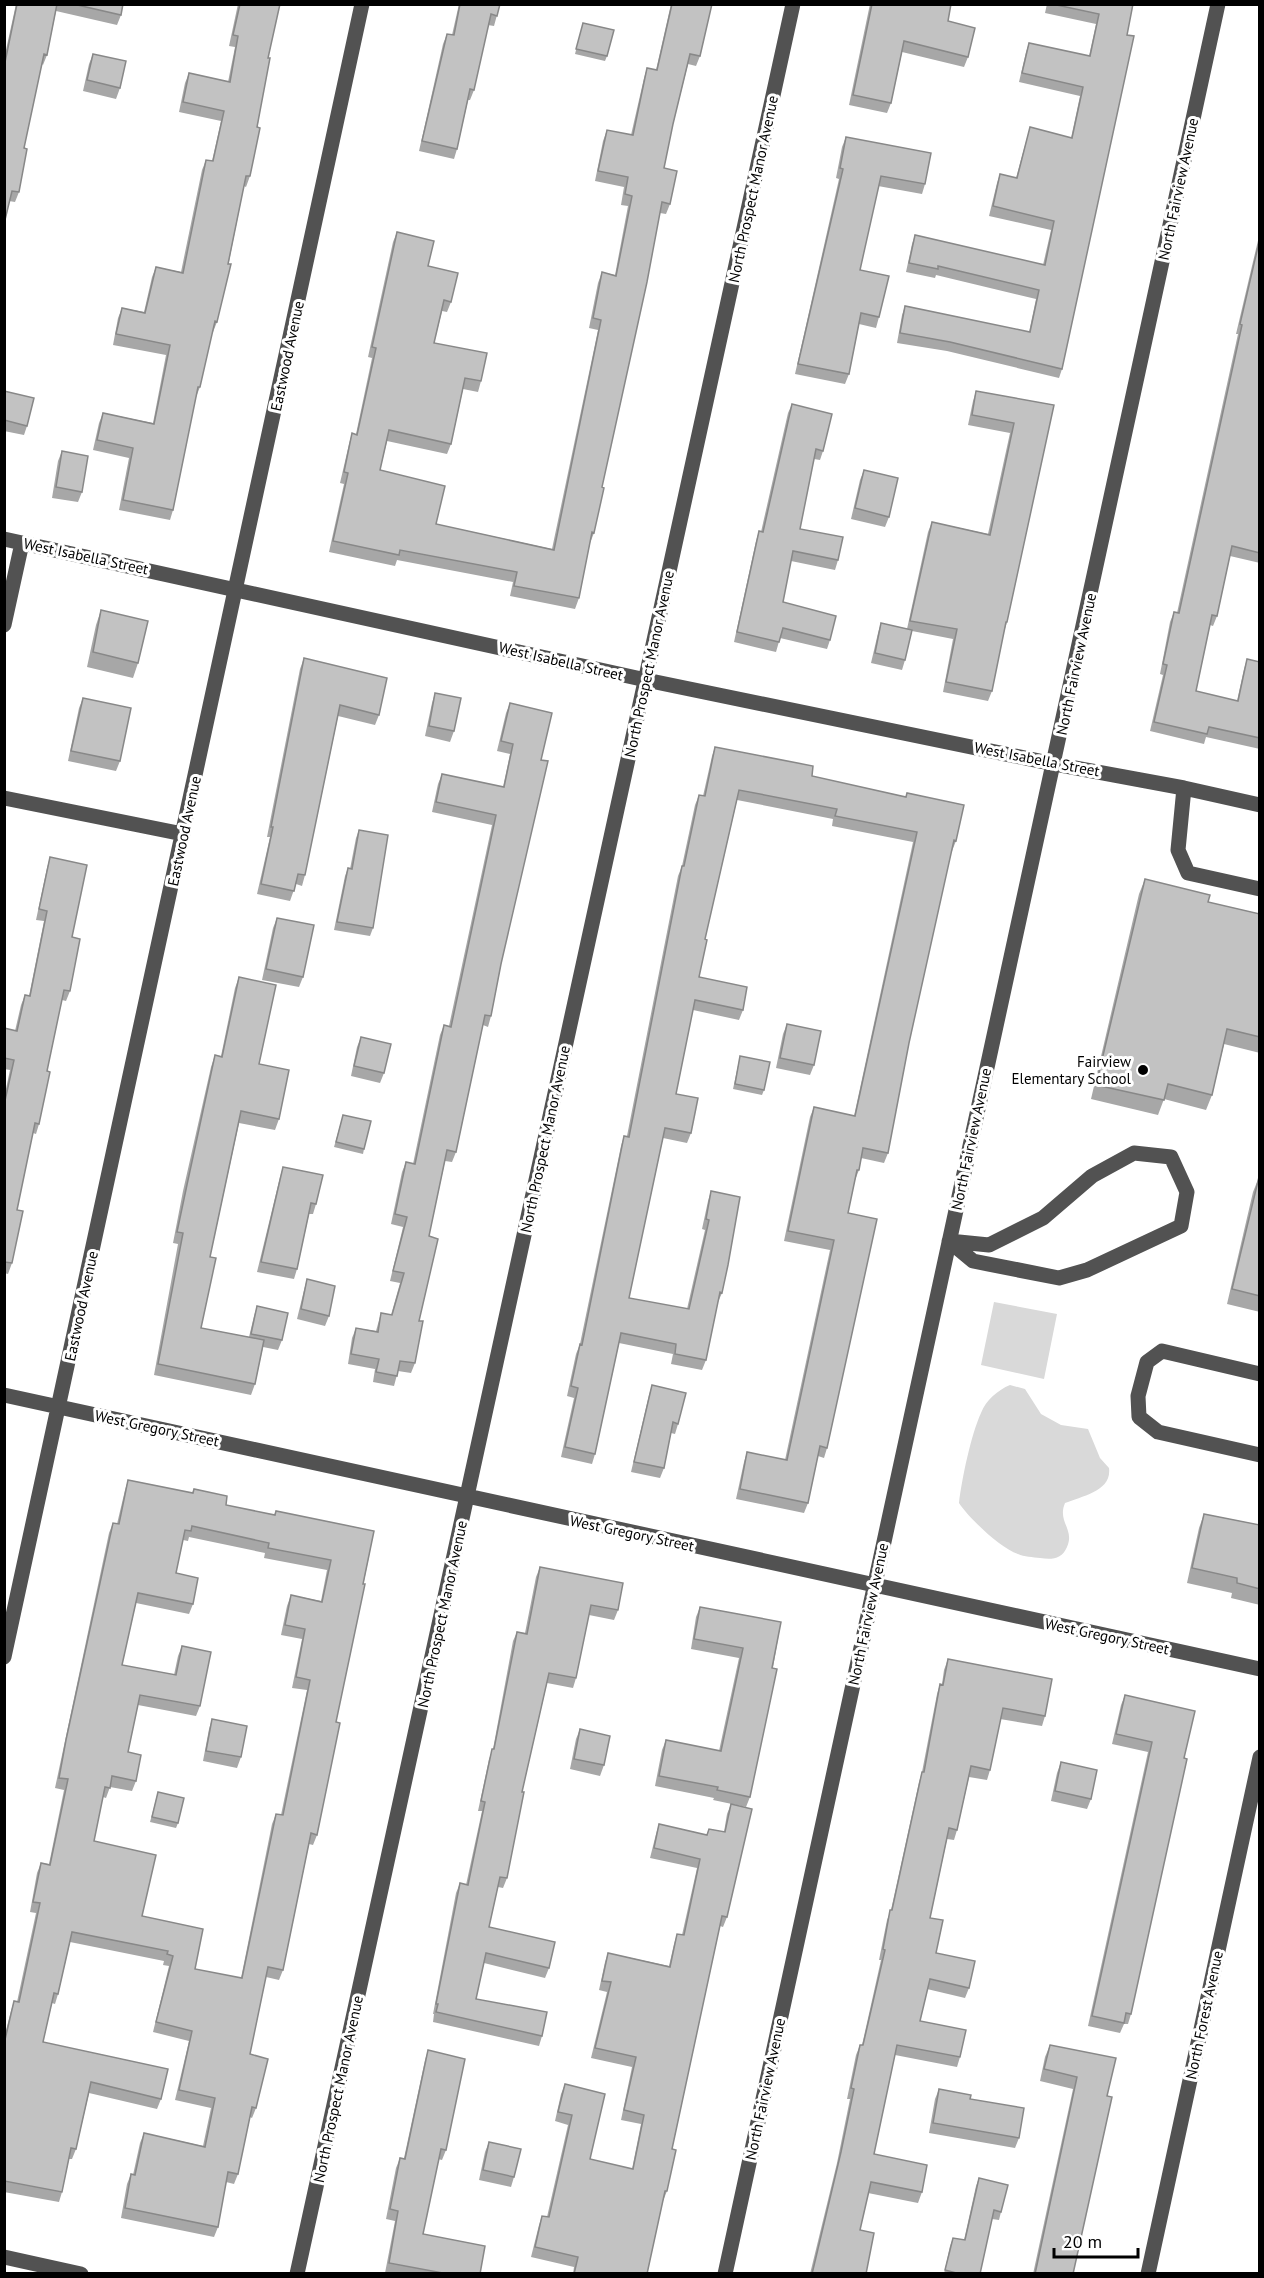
<svg xmlns="http://www.w3.org/2000/svg" width="1264" height="2278" viewBox="0 0 1264 2278" font-family="'PT Sans',sans-serif">
<rect width="100%" height="100%" fill="#fff"/>
<!-- green -->
<path fill="#d9d9d9" d="M994,1302L1057,1314L1044,1379L981,1365Z
M1010,1385L1025,1389L1041,1414L1061,1425L1088,1429L1100,1458L1109,1468C1112,1491 1082,1496 1065,1503C1057,1522 1075,1529 1067,1547C1062,1559 1052,1560 1040,1558C1033,1557 1024,1557 1018,1554C1000,1548 969,1518 959,1503C962,1478 971,1435 981,1413C986,1400 998,1390 1010,1385Z"/>
<g fill="none" stroke-linecap="round" stroke-linejoin="round">
<!-- minor -->
<path stroke="#525252" stroke-width="15" d="M4,539L646,680L1054,764L1184,788L1260,805
M4,625L22,543
M1184,788L1178,850L1188,873L1260,889
M4,798L183,834
M1134,1153L1171,1157L1187,1192L1181,1226L1087,1270L1059,1278L973,1261L949,1241L989,1245L1043,1218L1092,1176Z
M1260,1374L1162,1351L1147,1362L1138,1396L1139,1417L1158,1432L1260,1455
M4,1395L1260,1669
M4,1657L362,4
M4,2257L81,2274
M297,2274L793,4
M725,2274L1218,4
M1148,2274L1260,1757"/>
</g>
<!-- wall -->
<path fill="#a7a7a7" fill-rule="evenodd" d="M16,4H123L121,15L117,25L56,11L47,55L43,65L42,64L24,148L19,192L15,202L9,201L4,224V59Z
M238,4H280L268,58L250,176L246,187L244,186L217,322L213,332H212L200,387L196,397L173,510L170,520L119,510L129,458L93,450L99,423L103,413L153,423L166,355L113,345L118,318L122,308L144,312L152,277L156,267L181,272L202,170L206,160L212,161L221,121L179,112L185,83L189,73L228,82L235,47L229,46Z
M459,4H500L494,26L488,25L474,90L470,100H468L457,149L454,159L419,151L443,44L447,34L452,35Z
M671,4H712L700,56L696,66L688,64L673,124L664,168L670,204L666,214L660,213L602,487L594,533L590,543L579,598L575,609L510,596L513,582L397,560L395,566L329,552L344,484L340,483L349,444L352,433L356,434L372,358L368,357L393,242L397,232L428,266L451,302L447,312L442,311L434,343L481,381L478,392L463,389L451,444L447,454L387,441L380,470L436,524L552,549L598,330L589,328L598,283L602,272L615,275L628,206L621,205L624,187L595,181L603,141L607,130L631,135L644,78L647,68L656,70Z
M870,4H951L948,21L968,57L964,67L902,52L891,103L887,113L849,105Z
M1047,4H1133L1062,369L1059,378L947,351L897,343L902,315L905,306L1029,332L1036,299L936,275L935,278L906,272L912,244L915,235L1043,265L1051,230L989,216L997,183L1000,174L1016,178L1030,127L1071,138L1080,96L1019,82L1026,52L1029,43L1089,56L1096,24L1045,13Z
M583,23L607,56L605,61L575,54Z
M93,54L120,88L116,99L83,91L89,64Z
M846,137L925,184L922,194L878,186L860,270L879,317L876,328L859,324L849,374L845,384L795,374L839,179L836,178L842,147Z
M1260,232V563L1230,556L1217,616L1213,626L1210,625L1196,691L1237,701L1244,669L1247,659L1260,662V749L1206,737L1204,744L1150,731L1163,675L1160,674L1170,622L1174,612L1177,613L1238,334H1236Z
M4,391L27,426L24,435L4,431Z
M976,391L1054,405L1007,622L1004,632L992,691L988,701L943,692L953,639L912,631L905,660L902,670L871,663L878,633L881,623L907,629L928,532L932,522L988,534L1010,433L968,425L973,401Z
M792,404L823,451L820,460L814,459L800,529L838,560L835,570L791,561L783,602L830,640L827,649L780,638L776,652L734,642L756,541L759,531L761,532L788,413Z
M62,451L82,492L78,502L52,498L58,461Z
M864,470L889,517L885,527L851,519L860,480Z
M101,610L138,663L133,678L87,667L96,625Z
M304,658L379,715L375,725L338,716L305,875L302,886L296,884L290,901L257,894L270,837H267L300,669Z
M435,693L454,731L450,742L425,736L432,703Z
M83,698L120,761L116,771L68,761L79,708Z
M510,703L541,760L491,1016L488,1027L483,1025L456,1152L452,1162L445,1161L429,1236L419,1321L415,1363L411,1373L398,1371L394,1386L373,1382L375,1369L348,1364L352,1338L356,1328L376,1331L381,1313L391,1315L400,1283L390,1281L403,1227L391,1224L402,1172L406,1162L413,1164L440,1035L444,1025L449,1026L492,825L432,812L438,784L442,774L503,787L510,754L497,751L506,713Z
M715,747L812,776L906,797L907,793L956,841L952,851L951,850L909,1043L888,1153L884,1163L861,1158L859,1170L855,1180L848,1213L827,1448L824,1458L818,1456L808,1503L804,1513L736,1499L744,1462L747,1452L785,1460L830,1250L784,1241L810,1117L814,1107L854,1116L913,842L832,826L833,819L737,800L705,939L699,977L743,1010L739,1020L693,1010L676,1094L691,1133L687,1143L663,1138L629,1298L687,1309L705,1230L702,1229L708,1201L711,1191L722,1293L718,1302L706,1360L702,1370L671,1364L673,1354L619,1343L595,1454L592,1464L561,1457L574,1398L567,1396L576,1354L580,1344L621,1146L624,1136H627L678,876L682,866L695,805L699,795L703,796L712,756Z
M359,830L373,928L370,936L334,930L345,876L348,868L350,869L356,838Z
M50,857L72,937L70,991L66,1001L62,1000L47,1071L39,1124L36,1134L33,1133L17,1210L12,1263L8,1274L4,1273V1098L10,1070L4,1069V1028L15,1031L21,1005L25,995L29,996L44,921L36,920L47,868Z
M1145,879L1208,902L1260,914V1053L1224,1044L1212,1095L1206,1110L1164,1099L1158,1115L1091,1099L1139,894Z
M277,918L303,977L299,987L262,980L273,928Z
M239,977L259,1064L279,1119L275,1130L239,1123L210,1257L201,1328L249,1337L254,1316L257,1306L282,1340L278,1350L263,1347L255,1384L251,1395L154,1375L178,1244L173,1243L183,1191L211,1067L215,1055L221,1056L235,988Z
M787,1024L814,1065L810,1075L776,1068L783,1034Z
M361,1037L384,1073L380,1083L351,1076L357,1047Z
M740,1056L764,1090L762,1095L733,1089Z
M343,1115L364,1149L363,1154L334,1147Z
M283,1167L316,1204L313,1214H309L297,1269L294,1279L257,1272L280,1177Z
M1259,1177H1260V1312L1227,1304L1253,1192Z
M307,1279L329,1316L325,1326L297,1319L304,1290Z
M652,1385L678,1424L675,1434L671,1433L664,1468L660,1478L631,1472L649,1395Z
M128,1480L192,1493L194,1489L226,1505L274,1515L276,1511L374,1531L336,1722L317,1835L313,1845L309,1844L283,1970L279,1980L266,1977L250,2054L256,2108L252,2118L250,2117L238,2174L234,2184L226,2182L218,2227L214,2237L121,2218L127,2184L131,2174L133,2175L140,2143L144,2133L203,2146L211,2108L175,2100L189,2041L153,2032L169,1966L163,1965L164,1961L70,1942L58,1994L55,2004L52,2003L43,2042L161,2099L157,2109L89,2093L76,2149L72,2159H69L62,2192L59,2202L4,2192V2038L11,2011L14,2001L17,2002L36,1913L30,1912L37,1873L41,1863L49,1864L64,1790L55,1788L109,1533L113,1523L117,1524L125,1490ZM189,1537L265,1553L264,1558L327,1570L321,1601L291,1595L287,1606L281,1635L302,1639L292,1688L307,1690L281,1815L276,1814L272,1824L241,1978L195,1969L142,1916L94,1841L103,1797L106,1798L110,1787L132,1791L136,1781L128,1752L138,1705L196,1716L200,1706L182,1646L178,1656L174,1675L122,1665L136,1603L189,1614L193,1604L176,1573L183,1540L188,1541Z
M1204,1514L1260,1525V1605L1231,1598L1232,1593L1187,1583L1199,1528Z
M540,1567L618,1610L614,1620L589,1615L576,1678L573,1688L547,1683L522,1792L507,1878L503,1888L498,1887L489,1927L549,1968L545,1978L484,1963L476,1999L542,2036L539,2046L433,2022L434,2014H433L456,1893L460,1883L466,1885L482,1811H478L489,1759L493,1749L513,1641L517,1632L525,1633L536,1577Z
M700,1607L781,1622L750,1797L746,1807L713,1800L714,1798L655,1786L662,1750L666,1740L719,1751L739,1658L691,1649L696,1617Z
M948,1659L1045,1716L1042,1726L1000,1719L990,1770L987,1780L969,1777L957,1830L954,1840L947,1839L930,1918L936,1953L969,1988L965,1998L927,1989L920,2021L960,2057L957,2067L895,2055L874,2154L922,2192L918,2203L868,2193L860,2230L866,2274H810L837,2163L850,2099H847L856,2055L860,2045H862L881,1960H879L887,1920L891,1910L919,1782L922,1772L937,1694L940,1684H942L944,1670Z
M1125,1695L1184,1758L1131,2014L1128,2024H1124L1120,2033L1088,2026L1148,1752L1112,1744L1121,1705Z
M212,1719L241,1757L237,1768L203,1761L209,1729Z
M580,1729L604,1765L600,1776L570,1769L576,1739Z
M1061,1762L1091,1799L1087,1809L1051,1801L1057,1773Z
M158,1792L178,1823L176,1828L150,1822Z
M731,1804L727,1917L723,1927L720,1926L672,2149L667,2191L663,2201L647,2274H573L574,2267L531,2257L539,2225L542,2216L547,2217L568,2125L555,2121L561,2094L565,2084L590,2159L632,2169L641,2124L621,2120L632,2067L591,2058L607,1992L599,1990L605,1962L608,1953L669,1966L674,1944L677,1934L682,1935L697,1868L650,1858L656,1834L659,1824L707,1835L709,1829L724,1832L727,1814Z
M1050,2045L1107,2096L1073,2274H1033L1073,2089L1040,2081L1045,2057Z
M428,2050L446,2150L442,2160L438,2159L423,2234L480,2274H390L385,2273L395,2221L386,2219L396,2168L400,2158H404L425,2060Z
M939,2089L970,2099L1019,2138L1015,2148L929,2133L935,2099Z
M489,2142L514,2177L511,2187L479,2180L485,2152Z
M979,2178L1001,2212L999,2220L992,2219L980,2274H944L950,2246L953,2238L964,2240L976,2186Z"/>
<!-- building -->
<path fill="#c2c2c2" stroke="#888" stroke-width="1.5" fill-rule="evenodd" d="M17,4H57L47,55L44,54L24,148L27,149L19,192L12,191L4,224V67Z
M73,4H123L121,15Z
M240,4H280L268,58H270L257,127L260,128L250,176H246L228,264H231L217,322L215,321L200,387H198L173,510L123,500L133,448L97,440L103,413L154,424L170,345L116,334L122,308L145,313L156,267L183,273L206,160L213,161L224,111L183,102L189,73L230,82L238,36L233,35Z
M460,4H500L497,16L491,14L474,90L470,89L457,149L422,141L447,34L454,35Z
M672,4H712L700,56L690,54L673,124L664,168L677,171L670,204L662,202L647,282L602,487L604,488L594,533L592,532L579,598L514,586L517,572L400,550L399,555L333,541L348,473L344,472L352,433L357,435L376,348L372,347L397,232L434,241L428,266L458,273L451,302L444,300L434,343L487,353L481,381L465,378L451,444L389,430L380,470L445,486L436,524L554,550L601,320L593,318L602,272L616,276L632,196L625,194L628,177L598,171L607,130L633,135L647,68L657,70Z
M872,4H951L948,21L975,28L968,57L904,41L891,103L853,95Z
M1052,4H1133L1127,35L1134,36L1062,369L950,342L900,333L905,306L1030,332L1039,290L938,266V269L909,263L915,235L1045,265L1054,221L993,206L1000,174L1017,178L1030,127L1072,138L1083,87L1022,73L1029,43L1090,56L1099,14Z
M583,23L614,30L607,56L576,49Z
M93,54L126,61L120,88L87,80Z
M846,137L931,153L925,184L881,176L860,270L889,276L879,317L861,313L849,374L798,364L843,169L840,168Z
M1260,238V553L1232,546L1217,616L1212,615L1196,691L1238,701L1247,659L1260,662V738L1209,727L1207,734L1154,722L1167,665L1163,664L1174,612L1179,613L1242,325L1240,324Z
M4,391L34,398L27,426L4,420Z
M976,391L1054,405L1007,622H1006L992,691L946,682L957,629L910,621L932,522L990,535L1014,423L972,415Z
M792,404L832,414L823,451L816,449L800,529L843,537L838,560L793,551L783,602L836,616L830,640L783,628L779,642L737,632L759,531L763,532Z
M62,451L88,456L82,492L56,487Z
M864,470L898,478L889,517L855,508Z
M101,610L148,621L138,663L93,652Z
M881,623L912,630L905,660L875,653Z
M304,658L387,678L379,715L340,705L305,875L298,874L294,891L261,884L273,827H271Z
M435,693L461,698L454,731L429,726Z
M83,698L131,708L120,761L71,751Z
M510,703L552,713L541,760L548,761L501,964L491,1016L485,1015L456,1152L447,1150L429,1236L438,1239L419,1321H423L415,1363L400,1361L397,1376L376,1372L379,1359L351,1354L356,1328L378,1332L381,1313L392,1315L404,1273L393,1271L407,1217L395,1214L406,1162L415,1164L444,1025L451,1027L496,815L436,802L442,774L504,787L513,744L501,741Z
M715,747L813,766L812,776L906,797L907,793L964,805L956,841L954,840L909,1043L888,1153L863,1148L859,1170H857L848,1213L877,1219L827,1448L820,1446L808,1503L740,1489L747,1452L787,1460L834,1240L788,1231L803,1159L814,1107L855,1116L917,832L835,816L837,809L739,790L705,939L707,940L699,977L747,987L743,1010L695,1000L676,1094L698,1098L691,1133L665,1128L629,1298L689,1309L709,1220L706,1219L711,1191L740,1197L728,1265L722,1293L720,1292L706,1360L675,1354L676,1344L621,1333L595,1454L565,1447L578,1388L571,1386L580,1344L582,1345L624,1136L629,1137L682,866H684L699,795L705,796Z
M359,830L388,835L373,928L337,922L348,868L352,869Z
M50,857L87,865L72,937L80,939L70,991L64,990L47,1071L50,1072L39,1124L35,1123L17,1210L23,1211L12,1263L5,1262L4,1266V1105L14,1060L4,1058V1028L17,1031L25,995L30,996L47,911L39,909Z
M1145,879L1210,895L1208,902L1260,914V1037L1227,1029L1212,1095L1168,1084L1164,1100L1096,1085Z
M277,918L314,925L303,977L266,969Z
M239,977L276,985L259,1064L289,1070L279,1119L241,1111L210,1257L216,1258L201,1328L264,1340L255,1384L158,1364L183,1233L177,1232L188,1180L215,1055L222,1057Z
M787,1024L821,1031L814,1065L780,1058Z
M361,1037L391,1044L384,1073L354,1066Z
M740,1056L770,1062L764,1090L735,1084Z
M343,1115L371,1121L364,1149L336,1142Z
M283,1167L323,1175L316,1204L311,1203L297,1269L261,1262Z
M1259,1177H1260V1296L1232,1289Z
M307,1279L335,1286L329,1316L301,1309Z
M257,1306L288,1313L282,1340L251,1334Z
M652,1385L686,1393L678,1424L673,1422L664,1468L634,1462Z
M128,1480L193,1493L194,1489L227,1496L226,1505L275,1515L276,1511L374,1531L363,1584H365L336,1722L340,1723L317,1835L311,1833L283,1970L268,1967L250,2054L268,2059L256,2108L252,2107L238,2174L228,2172L218,2227L125,2208L131,2174L135,2175L144,2133L205,2147L215,2098L179,2090L192,2031L156,2022L173,1956L167,1954L168,1951L72,1932L58,1994L54,1993L43,2042L168,2069L161,2099L91,2082L76,2149L71,2148L62,2192L4,2181V2044L14,2001L19,2002L40,1903L33,1902L41,1863L50,1865L68,1779L59,1778L66,1740L113,1523L119,1524ZM192,1526L269,1543L268,1548L331,1560L322,1602L291,1595L285,1625L305,1629L296,1677L310,1680L283,1815L276,1814L242,1978L195,1969L203,1929L142,1916L156,1855L94,1841L105,1787L110,1788L112,1776L136,1781L141,1755L128,1752L140,1695L200,1706L211,1652L182,1646L176,1675L122,1665L138,1593L193,1604L198,1578L176,1573L185,1530L191,1531Z
M1204,1514L1260,1525V1589L1237,1583V1578L1192,1568Z
M540,1567L623,1583L618,1610L591,1605L576,1678L549,1673L522,1792H524L507,1878L500,1877L489,1927L555,1942L549,1968L486,1953L476,1999L547,2012L542,2036L436,2012L438,2004H436L460,1883L468,1885L485,1802L481,1801L492,1749H494L517,1632L527,1634Z
M700,1607L781,1622L772,1668L777,1669L750,1797L717,1790L718,1787L659,1776L666,1740L721,1751L743,1648L694,1639Z
M948,1659L1052,1679L1045,1716L1003,1708L990,1770L971,1766L957,1830L949,1828L930,1918L943,1920L936,1953L975,1961L969,1988L930,1979L920,2021L966,2030L960,2057L897,2045L874,2154L927,2165L922,2192L871,2182L860,2230L874,2233L866,2274H812L841,2152L854,2089L851,2088L860,2045H863L885,1950L883,1949L890,1910H892L922,1772H924L940,1684L943,1685Z
M1125,1695L1195,1711L1184,1758L1187,1759L1131,2014L1126,2013L1124,2023L1092,2016L1152,1742L1116,1734Z
M212,1719L247,1726L241,1757L206,1751Z
M580,1729L610,1736L604,1765L574,1759Z
M1061,1762L1097,1770L1091,1799L1055,1791Z
M158,1792L184,1798L178,1823L152,1817Z
M731,1804L752,1809L727,1917L722,1916L672,2149L676,2150L667,2191H665L647,2274H574L578,2257L535,2247L542,2216L549,2217L572,2115L558,2112L565,2084L605,2094L590,2159L633,2169L644,2115L624,2110L636,2057L595,2048L611,1982L602,1981L608,1953L670,1967L677,1934L684,1935L700,1859L654,1848L659,1824L707,1835L709,1829L725,1832Z
M1050,2045L1116,2058L1107,2096L1112,2097L1073,2274H1035L1077,2077L1044,2069Z
M428,2050L465,2059L446,2150L441,2149L423,2234L485,2246L480,2274H448L389,2263L398,2211L390,2209L400,2158L405,2159Z
M939,2089L971,2095L970,2099L1024,2108L1019,2138L933,2123Z
M489,2142L521,2149L514,2177L483,2170Z
M979,2178L1008,2185L1001,2212L994,2210L980,2274H960L945,2270L953,2238L965,2240Z"/>
<!-- markers -->
<circle fill="#000" stroke="#fff" stroke-width="2" cx="1143" cy="1070" r="6"/>
<g text-anchor="middle" dominant-baseline="central" stroke-width="6" stroke-linejoin="round" paint-order="stroke">
<!-- street labels -->
<g font-size="15" fill="#000" stroke="#fff">
<text transform="translate(753 189) rotate(-78)">North Prospect Manor Avenue</text>
<text transform="translate(1178 189) rotate(-78)">North Fairview Avenue</text>
<text transform="translate(287 356) rotate(-78)">Eastwood Avenue</text>
<text transform="translate(86 556) rotate(12)">West Isabella Street</text>
<text transform="translate(561 661) rotate(13)">West Isabella Street</text>
<text transform="translate(649 664) rotate(-78)">North Prospect Manor Avenue</text>
<text transform="translate(1076 664) rotate(-78)">North Fairview Avenue</text>
<text transform="translate(1037 759) rotate(11)">West Isabella Street</text>
<text transform="translate(184 831) rotate(-78)">Eastwood Avenue</text>
<text transform="translate(545 1139) rotate(-78)">North Prospect Manor Avenue</text>
<text transform="translate(971 1139) rotate(-78)">North Fairview Avenue</text>
<text transform="translate(81 1306) rotate(-78)">Eastwood Avenue</text>
<text transform="translate(157 1428) rotate(12)">West Gregory Street</text>
<text transform="translate(632 1533) rotate(12)">West Gregory Street</text>
<text transform="translate(442 1614) rotate(-78)">North Prospect Manor Avenue</text>
<text transform="translate(868 1614) rotate(-78)">North Fairview Avenue</text>
<text transform="translate(1107 1636) rotate(12)">West Gregory Street</text>
<text transform="translate(1204 2015) rotate(-78)">North Forest Avenue</text>
<text transform="translate(338 2089) rotate(-78)">North Prospect Manor Avenue</text>
<text transform="translate(765 2089) rotate(-78)">North Fairview Avenue</text>
</g>
<!-- poi labels -->
<g font-size="15" fill="#000" stroke="#fff" text-anchor="end">
<text x="1131" y="1061">Fairview<tspan x="1131" dy="17">Elementary School</tspan></text>
</g>
</g>
<!-- border -->
<rect width="1264" height="2278" fill="none" stroke="#000000" stroke-width="12"/>
<!-- scale -->
<path d="M1054 2248v9h84v-9" fill="none" stroke="#000000" stroke-width="3"/>
<text x="1063" y="2248" font-size="18" fill="#000000" stroke="#ffffff" stroke-width="4.5" paint-order="stroke">20 m</text>
</svg>
